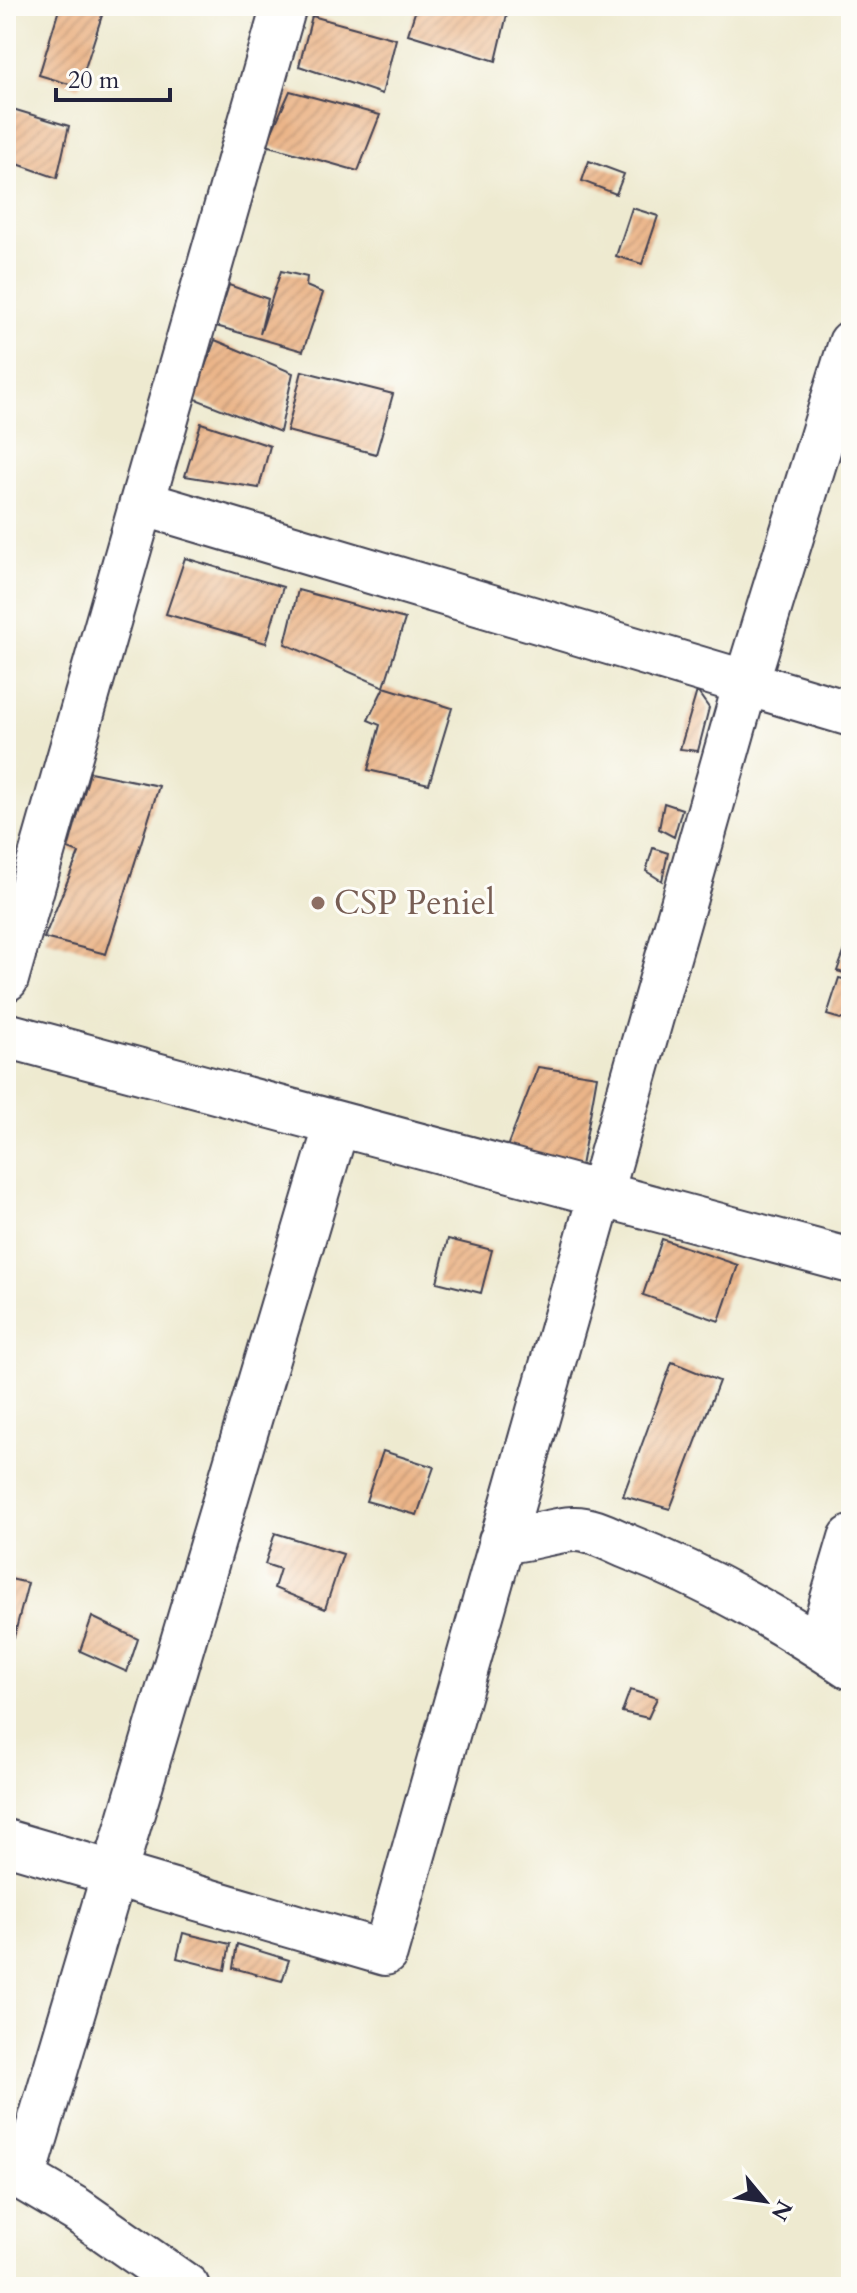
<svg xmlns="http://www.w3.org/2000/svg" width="857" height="2293" viewBox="0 0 857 2293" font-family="Cardo,serif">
<defs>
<pattern id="building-hatch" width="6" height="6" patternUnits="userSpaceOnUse" patternTransform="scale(2)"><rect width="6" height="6" fill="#ebb589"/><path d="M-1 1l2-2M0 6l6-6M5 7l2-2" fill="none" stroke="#c99b77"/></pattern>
</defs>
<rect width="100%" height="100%" fill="#fdfcf7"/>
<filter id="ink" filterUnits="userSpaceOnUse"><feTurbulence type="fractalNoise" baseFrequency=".0125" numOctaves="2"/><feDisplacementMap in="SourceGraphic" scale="16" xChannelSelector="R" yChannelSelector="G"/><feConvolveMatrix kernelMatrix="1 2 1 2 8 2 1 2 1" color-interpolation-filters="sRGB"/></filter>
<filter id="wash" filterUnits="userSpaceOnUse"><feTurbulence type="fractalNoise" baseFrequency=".006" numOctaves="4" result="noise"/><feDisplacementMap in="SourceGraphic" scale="32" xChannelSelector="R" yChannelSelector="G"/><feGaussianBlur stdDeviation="1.8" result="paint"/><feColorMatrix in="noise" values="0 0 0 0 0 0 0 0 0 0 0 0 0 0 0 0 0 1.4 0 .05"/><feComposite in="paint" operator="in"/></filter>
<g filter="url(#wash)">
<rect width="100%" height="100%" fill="#eeead0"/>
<g id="blocks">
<!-- building -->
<path fill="url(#building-hatch)" d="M60,6H105L79,87L39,75Z
M417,6H509L496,61L408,34Z
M312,16L396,39L382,94L299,66Z
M290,91L380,115L358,171L266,145Z
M6,107L69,126L57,178L6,160Z
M589,161L624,174L616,194L582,181Z
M632,208L658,216L642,264L616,256Z
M281,271L307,277L306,286L323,293L303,351L216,326L229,285L268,299L260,334Z
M215,340L293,373L280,432L193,398Z
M302,371L393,394L376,454L287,431Z
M201,423L270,446L259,488L185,476Z
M185,558L283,587L266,643L166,614Z
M298,590L405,619L384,687L285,644Z
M384,687L452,708L429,784L368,770L380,725L368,720Z
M697,691L709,708L698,751L680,749Z
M90,772L159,786L106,954L44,938L79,853L68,849Z
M664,803L682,809L674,837L659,829Z
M653,848L668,853L662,881L646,871Z
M851,934V975L837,971Z
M839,978L851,981V1022L827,1015Z
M538,1067L597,1076L580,1172L505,1152Z
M448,1239L492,1250L481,1293L437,1282Z
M662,1239L738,1265L719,1321L643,1295Z
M672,1362L719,1381L670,1509L623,1496Z
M383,1451L434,1467L417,1515L366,1501Z
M275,1533L343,1554L325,1609L274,1588L280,1569L265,1564Z
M6,1578L28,1583L14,1637L6,1635Z
M92,1617L138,1639L127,1672L80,1651Z
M630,1690L657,1698L648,1718L622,1712Z
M183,1933L230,1944L225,1970L177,1958Z
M237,1944L289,1960L282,1981L233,1968Z"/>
</g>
</g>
<g filter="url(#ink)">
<use href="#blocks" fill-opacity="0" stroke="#414051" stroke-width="2"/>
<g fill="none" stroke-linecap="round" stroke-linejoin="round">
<defs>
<path id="minor" d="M142,503L851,714
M6,979L284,6
M6,1035L851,1261
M501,1541C528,1540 551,1530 573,1529C593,1528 613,1541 631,1548C710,1579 780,1620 851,1667
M819,1646L851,1538
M6,1842L385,1953L746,683L851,343
M6,2168L77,2210L187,2287
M24,2176L337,1124"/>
</defs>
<!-- minor casing -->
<use href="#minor" stroke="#414051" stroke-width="48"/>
<!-- minor -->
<use href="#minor" stroke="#fff" stroke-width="44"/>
</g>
</g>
<!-- markers -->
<circle fill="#8d6e63" stroke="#fdfcf7" stroke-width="3" cx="318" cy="903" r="8"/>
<g text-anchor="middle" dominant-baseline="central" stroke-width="6" stroke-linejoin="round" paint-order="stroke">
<!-- education labels -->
<g font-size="34" fill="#785e54" stroke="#fdfcf7" text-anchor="start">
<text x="334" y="903">CSP Peniel</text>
</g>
</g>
<!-- margin -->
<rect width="857" height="2293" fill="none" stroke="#fdfcf7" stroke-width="32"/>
<!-- north arrow -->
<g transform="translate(765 2201) rotate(119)" stroke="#fdfcf7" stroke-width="6" paint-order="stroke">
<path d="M0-6L14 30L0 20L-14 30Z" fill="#22223b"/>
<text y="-12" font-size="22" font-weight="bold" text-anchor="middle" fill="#22223b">N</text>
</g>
<!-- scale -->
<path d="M56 88v12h114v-12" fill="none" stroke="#22223b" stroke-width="4"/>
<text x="68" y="88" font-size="24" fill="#22223b" stroke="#fdfcf7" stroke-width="6" paint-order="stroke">20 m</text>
</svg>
